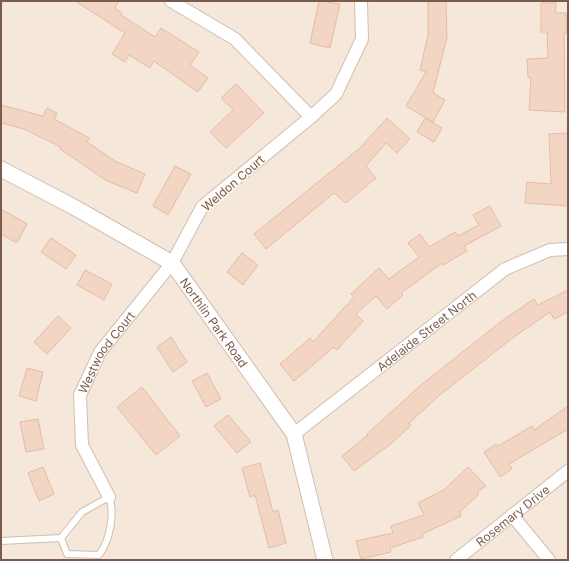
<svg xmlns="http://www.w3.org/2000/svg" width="569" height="561" viewBox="0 0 569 561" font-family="Inter,sans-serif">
<rect width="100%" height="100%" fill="#fdf6ec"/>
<!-- residential -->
<path fill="#f5e8da" d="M1,1H568V560H1Z"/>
<!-- building -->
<path fill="#f3d5c3" stroke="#e6bba3" d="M75,1H119L115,8L122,13L121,15L155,37L161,28L199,52L190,65L208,78L198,92L154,61L150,68L129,55L125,62L112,54L125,33Z
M319,1L340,4L330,48L310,43Z
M428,1H446L447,37L433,93L445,100L433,122L406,106L426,72L420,70L428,35Z
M541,3H556L555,13H566L567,33H564L565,112L529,110L531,78H528L527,59L548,58L547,32H541Z
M236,84L264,113L226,148L210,132L233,110L221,98Z
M1,105L43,116L47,108L57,113L54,119L89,138L87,142L115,161L145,174L137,193L107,181L60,149L61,147L24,129L1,123Z
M387,118L410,139L397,153L386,143L366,166L376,178L346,203L334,193L266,249L254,234L360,148Z
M425,118L442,128L434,142L417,132Z
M568,133V206L525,203L527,182L551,184L549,134Z
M175,166L191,174L168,215L153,206Z
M490,206L501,226L464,246L467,251L443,265L442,263L401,293L403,295L387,309L376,296L356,314L363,321L337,350L334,347L294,381L280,364L310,338L313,342L354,297L351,294L379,268L389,279L419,257L408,243L420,234L429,247L455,232L458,236L479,225L473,215Z
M1,209L27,224L17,243L1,234Z
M51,238L76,255L66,269L41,252Z
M242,253L258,265L243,285L227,272Z
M85,270L112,284L104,300L77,285Z
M568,290V312L554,319L550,312L514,337L441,394L409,423L411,425L392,443L354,471L342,456L368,435L367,434L421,385L503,320L534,299L538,305Z
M58,316L71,328L47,354L34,342Z
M171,337L187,362L173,372L157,347Z
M27,368L43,372L36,401L19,396Z
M207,373L221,399L206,407L192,381Z
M142,387L180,436L156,455L117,407Z
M568,406V429L509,464L512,469L500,477L484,452L496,444L498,446L532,426L534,430Z
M228,415L251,442L237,453L214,426Z
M38,419L44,449L26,452L20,422Z
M260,463L273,512L278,510L286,543L269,548L255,495L250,497L242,468Z
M43,467L54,494L39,501L28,473Z
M468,467L486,486L477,492L479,494L460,512L461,516L422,534L423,537L390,548L391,552L361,559L356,541L393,533L391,526L424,515L418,503L444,490Z"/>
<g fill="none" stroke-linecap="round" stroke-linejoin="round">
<defs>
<path id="service" d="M1,541L61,538L82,512L109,497C115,514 110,540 99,555L67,554L61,538"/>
<g id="minor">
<path d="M171,1L235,39L311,117"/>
<path id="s1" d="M294,434L505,269L550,250L568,249"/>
<path id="s2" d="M109,497L82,445L80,395L100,352L172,263L202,207L311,117L336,94L362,39L361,1"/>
<path d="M512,515L549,560"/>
<path id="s3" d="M456,560L568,471"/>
</g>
<g id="tertiary">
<path id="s4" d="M1,169L72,206L172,263L294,434L325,560"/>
</g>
</defs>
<!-- service casing -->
<use href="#service" stroke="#d1beb0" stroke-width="8"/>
<!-- minor casing -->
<use href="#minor" stroke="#d1beb0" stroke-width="14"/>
<!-- tertiary casing -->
<use href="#tertiary" stroke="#d1beb0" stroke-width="17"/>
<!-- service -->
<use href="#service" stroke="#fff" stroke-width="6"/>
<!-- minor -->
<use href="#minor" stroke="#fff" stroke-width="12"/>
<!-- tertiary -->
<use href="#tertiary" stroke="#fff" stroke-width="15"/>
</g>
<g text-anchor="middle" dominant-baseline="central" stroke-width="3" stroke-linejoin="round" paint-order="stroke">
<!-- street labels -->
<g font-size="12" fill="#7a5c4d" stroke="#fffaf3">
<text transform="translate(233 183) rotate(-41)">Weldon Court</text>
<text stroke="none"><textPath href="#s4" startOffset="268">Northlin Park Road</textPath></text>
<text stroke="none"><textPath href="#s1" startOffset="168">Adelaide Street North</textPath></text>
<text stroke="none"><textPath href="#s2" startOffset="159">Westwood Court</textPath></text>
<text stroke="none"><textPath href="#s3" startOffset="72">Rosemary Drive</textPath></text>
</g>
</g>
<!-- border -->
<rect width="569" height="561" fill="none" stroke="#7a5c4d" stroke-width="4"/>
</svg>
